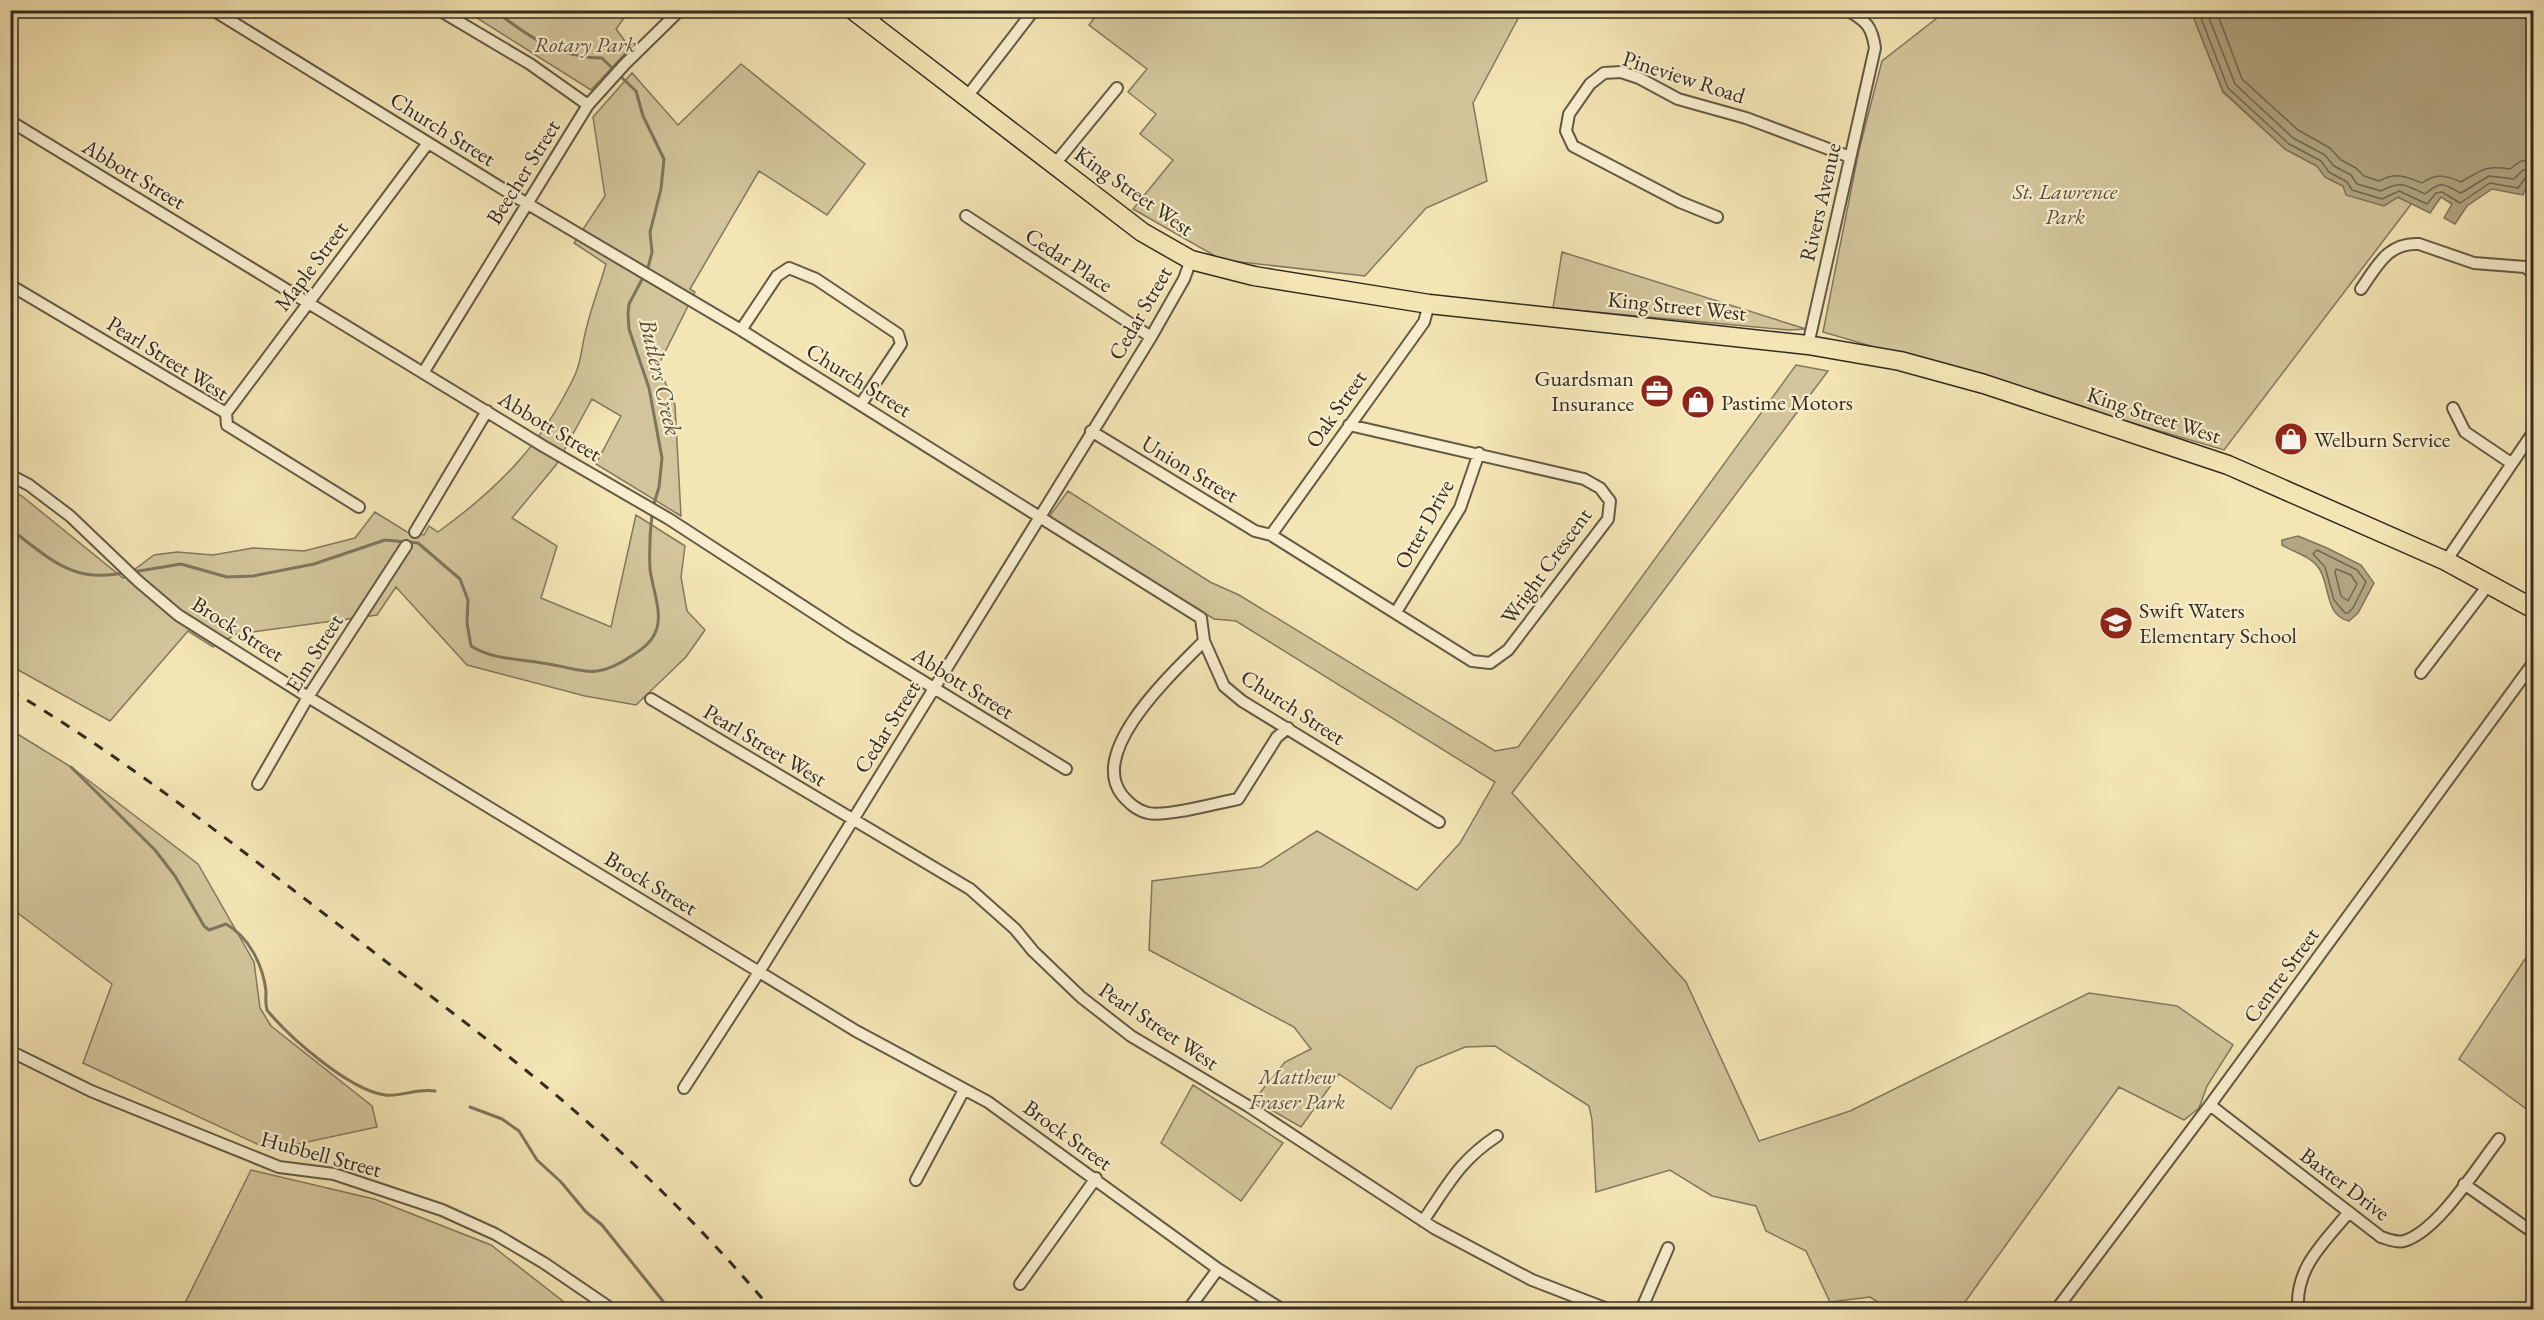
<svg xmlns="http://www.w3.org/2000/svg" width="2544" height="1320" viewBox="0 0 2544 1320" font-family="'EB Garamond',serif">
<rect width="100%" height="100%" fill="#f4e5b4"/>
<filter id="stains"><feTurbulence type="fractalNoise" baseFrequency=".00333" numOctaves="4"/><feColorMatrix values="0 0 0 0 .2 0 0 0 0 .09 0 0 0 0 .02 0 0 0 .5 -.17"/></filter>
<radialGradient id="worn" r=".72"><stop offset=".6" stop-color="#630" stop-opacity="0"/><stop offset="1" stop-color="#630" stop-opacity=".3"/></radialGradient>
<!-- green -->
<path fill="#d3c59b" stroke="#83785e" stroke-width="1.5" d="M1100,10L1522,11L1473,103L1487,181L1426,208L1365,276L1222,260L1133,209L1173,160L1140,134L1156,114L1128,92L1147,69L1089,25Z
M466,11H629L616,29L630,48L591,90Z
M1946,11H2191L2223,92L2285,149L2317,166L2325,177L2343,186L2397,197L2412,203L2224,450L1823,332L1859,150L1882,61Z
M741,64L865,164L827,215L759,171L690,289L695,292L658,366L675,405L681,516L596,464L621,416L592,399L556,465L512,518L557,546L541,598L611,627L636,515L685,546L681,577L687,611L705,630L686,657L636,705L585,696L467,665L396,587L377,615L237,634L213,647L188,631L110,721L11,666V489L23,497L123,578L154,555L177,552L213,555L253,548L304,551L355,538L375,512L407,532L424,535L429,526L438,532C499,488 542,444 575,375C582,360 582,341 587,326C592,305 600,285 606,264L574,243L605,196L593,117L632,73L678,125Z
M1562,252L1806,329L1789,330L1553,308Z
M1796,365L1828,371L1512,793L1686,982L1759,1141L1850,1111L2089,993L2177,1006L2233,1045L2207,1086L2199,1108L2184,1120L2119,1087L1960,1309H1889L1870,1297L1830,1302L1806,1251L1766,1231L1756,1206L1712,1196L1670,1170L1596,1192L1592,1120L1589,1106L1495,1046L1465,1047L1417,1067L1391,1109L1339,1074L1301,1127L1254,1100L1285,1062L1311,1049L1294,1027L1149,950L1152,881L1261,867L1317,831L1417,890L1460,843L1495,782L1236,621L1214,619L1049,517L1068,491L1210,582L1239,595L1495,751L1518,747Z
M11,730L71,767L198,864L254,962L260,1008L271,1026L372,1106L377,1127L270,1150L83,1063L112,984L11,908Z
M2533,947L2534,1114H2533L2459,1059Z
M1193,1085L1283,1143L1241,1201L1161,1143Z
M251,1170L374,1199L491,1245L573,1309H182Z"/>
<!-- water -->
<path fill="#b2a682" stroke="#7f755b" stroke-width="1.5" d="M2191,11H2533V183L2529,182L2523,195L2492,189L2467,206L2455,224L2444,218L2452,204L2441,197L2430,213L2398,197L2384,206L2346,195L2343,186L2325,177L2317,166L2285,149L2223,91Z
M2298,536L2327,548L2361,565L2374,583L2358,613L2349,621C2325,615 2330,587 2320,570C2312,556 2295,553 2282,545V540Z"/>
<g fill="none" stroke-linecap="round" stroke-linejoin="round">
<!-- shore -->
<path stroke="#726851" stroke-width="1.5" d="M2198,10L2228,88L2289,144L2321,161L2329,172L2347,182L2352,190L2382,199L2399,191L2427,204L2436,193L2442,192L2460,203L2490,183L2518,188L2526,177H2534
M2206,10L2235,84L2293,138L2325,155L2334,166L2351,175L2357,184L2381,191C2401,180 2405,185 2425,194C2442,180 2442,184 2461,193L2489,176L2514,179L2523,170L2534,169
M2216,10L2242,79L2298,130L2330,148L2341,160L2356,168L2364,176L2379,181C2396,172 2405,176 2422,183C2437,173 2445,175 2461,182C2482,170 2485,165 2510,169L2521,161L2534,160
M2317,550L2357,570L2366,582L2353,608L2348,613H2345L2334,600L2325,567L2313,554Z
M2336,569L2351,575L2357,584L2348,601L2341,596L2335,572Z"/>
<!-- stream -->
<path stroke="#7f755b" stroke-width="3" d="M494,10C527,36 559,58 602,58L614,70
M619,75L636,91L643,116L664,159L661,189L650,232L652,252L648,268L629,304L628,314L629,329L649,388L662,458L659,487L653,507
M10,529C50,558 73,585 126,572
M133,572L181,564L227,577L253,576L314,564L385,540L418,543L460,579L468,600L467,623L471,646C491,659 518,659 542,663C585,669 593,682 633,655C644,648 653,641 657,628C662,610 652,587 650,569C649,550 650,532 652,514
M71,767L155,850L175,876L204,926L209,930L226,924C249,937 263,965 266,991C266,997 265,1003 267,1010C289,1037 349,1090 385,1095C401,1097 418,1088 435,1091
M470,1107L502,1119L519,1131L537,1160L561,1182L586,1212L602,1225L670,1310"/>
<defs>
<path id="street" d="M213,10L516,197L741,330L1201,618L1204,641L1224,686L1242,701L1439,822
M439,10L530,64L588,105
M870,23L879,10
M966,98L1034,10
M10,121L543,446L669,519L849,636L1066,769
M1054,165L1117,88
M966,216L1151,337
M1717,217L1680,202L1573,146L1566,131L1569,114L1590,84L1604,73L1621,72L1639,78L1678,99L1746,118L1850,157
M10,285L226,413
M2361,289C2377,266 2388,242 2419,244L2474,263L2525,267L2534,274
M741,330L777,276L789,268L816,279L898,334L901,344L861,404
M1808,345L1875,48C1872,26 1866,21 1847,10
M423,373L588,105L625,64L680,10
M2453,408L2465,432L2511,463
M226,413L428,143
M226,413L227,425L359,507
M1091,431L1255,531L1271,535L1472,661L1490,663L1508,650L1608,519L1610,501L1600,488L1584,479L1349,425
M10,475L29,485L70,516L138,581L178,615L308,697L856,1031L988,1102L1218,1269L1283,1310
M415,532L487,411
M1271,535L1424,322L1429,304
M2446,561L2534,431
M1396,612L1460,508L1479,453
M1204,641C1175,671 1087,750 1122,795C1129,803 1136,810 1148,813C1167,817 1216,803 1238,799L1277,737L1288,728
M2421,673L2489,584
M651,699L970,889L1015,929L1033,951L1081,997L1131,1036L1248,1106L1434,1228L1532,1280L1610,1310
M258,784L308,697L406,546
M10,1051L91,1091L279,1167L334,1174L442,1210L495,1234L544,1263L613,1310
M684,1088L759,972L1151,337L1184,279L1191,260
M2210,1105L2381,1237C2388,1239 2397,1243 2404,1241C2438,1231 2477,1167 2499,1139
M916,1180L964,1090
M2464,1184L2534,1233
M1423,1221C1448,1185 1459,1161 1497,1136
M1020,1284L1096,1178
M1188,1310L1218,1269
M1641,1310L1668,1248
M2056,1310L2210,1105L2534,662
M2298,1310C2295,1267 2324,1243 2349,1212"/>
<path id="primary" d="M853,10L1142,232L1191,260L1254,276L1429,304L1808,345L1900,361L1984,384L2228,465L2446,561L2534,609"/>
</defs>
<!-- street casing -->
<use href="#street" stroke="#635a45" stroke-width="14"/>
<!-- primary casing -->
<use href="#primary" stroke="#332b20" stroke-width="21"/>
<!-- street -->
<use href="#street" stroke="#f8eece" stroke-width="10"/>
<!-- primary -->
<use href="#primary" stroke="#f4e5b4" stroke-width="18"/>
<!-- rail -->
<path stroke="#332b20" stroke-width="3" stroke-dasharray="10 10" stroke-linecap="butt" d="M10,690C130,761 238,848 348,932C419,988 493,1042 562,1100C637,1164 708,1234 772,1310"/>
</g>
<!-- icons -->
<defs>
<symbol id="office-disc" viewBox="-11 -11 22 22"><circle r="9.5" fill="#8f2418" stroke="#f8eece"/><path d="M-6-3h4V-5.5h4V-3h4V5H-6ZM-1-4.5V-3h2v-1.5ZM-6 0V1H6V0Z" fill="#fff"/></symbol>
<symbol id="shop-disc" viewBox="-11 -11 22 22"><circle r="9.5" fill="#8f2418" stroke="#f8eece"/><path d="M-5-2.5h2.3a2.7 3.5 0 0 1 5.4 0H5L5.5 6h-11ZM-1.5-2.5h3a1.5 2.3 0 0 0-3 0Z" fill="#fff"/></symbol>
<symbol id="school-disc" viewBox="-11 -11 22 22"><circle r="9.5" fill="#8f2418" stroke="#f8eece"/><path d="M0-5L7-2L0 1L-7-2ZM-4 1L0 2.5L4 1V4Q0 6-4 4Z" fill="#fff"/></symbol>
</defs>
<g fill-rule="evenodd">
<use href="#office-disc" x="1638" y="372" width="38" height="38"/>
<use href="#shop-disc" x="1679" y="383" width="38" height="38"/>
<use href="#shop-disc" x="2272" y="420" width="38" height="38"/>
<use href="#school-disc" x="2097" y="604" width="38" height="38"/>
</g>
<g text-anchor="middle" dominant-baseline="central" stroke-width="4.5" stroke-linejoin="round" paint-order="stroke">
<!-- park labels -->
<g font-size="22" font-style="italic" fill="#5b523f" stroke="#f8eece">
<text x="585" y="44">Rotary Park</text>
<text x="2065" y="191">St. Lawrence<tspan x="2065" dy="25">Park</tspan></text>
<text x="1297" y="1076">Matthew<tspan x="1297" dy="25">Fraser Park</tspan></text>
</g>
<!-- street labels -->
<g font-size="22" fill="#332b20" stroke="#f8eece">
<text transform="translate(1684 77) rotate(18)">Pineview Road</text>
<text transform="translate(443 129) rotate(32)">Church Street</text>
<text transform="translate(523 172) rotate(-58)">Beecher Street</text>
<text transform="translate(134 174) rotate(31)">Abbott Street</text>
<text transform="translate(1134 191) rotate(35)">King Street West</text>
<text transform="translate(1820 202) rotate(-77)">Rivers Avenue</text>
<text transform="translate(1069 260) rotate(33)">Cedar Place</text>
<text transform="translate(311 266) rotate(-53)">Maple Street</text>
<text transform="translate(1677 306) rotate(6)">King Street West</text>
<text transform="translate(1140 313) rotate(-60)">Cedar Street</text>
<text transform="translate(168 358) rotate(32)">Pearl Street West</text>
<text transform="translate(859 380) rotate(32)">Church Street</text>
<text transform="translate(1336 409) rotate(-55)">Oak Street</text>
<text transform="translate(2154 415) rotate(18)">King Street West</text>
<text transform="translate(550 426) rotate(31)">Abbott Street</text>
<text transform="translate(1190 469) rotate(31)">Union Street</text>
<text transform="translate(1424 524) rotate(-61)">Otter Drive</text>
<text transform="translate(1546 566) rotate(-54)">Wright Crescent</text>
<text transform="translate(238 629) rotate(32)">Brock Street</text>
<text transform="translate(314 653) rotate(-58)">Elm Street</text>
<text transform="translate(963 683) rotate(32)">Abbott Street</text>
<text transform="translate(1293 707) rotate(33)">Church Street</text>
<text transform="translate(887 727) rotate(-58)">Cedar Street</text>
<text transform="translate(765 745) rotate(31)">Pearl Street West</text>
<text transform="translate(651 883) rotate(31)">Brock Street</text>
<text transform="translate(2281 975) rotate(-54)">Centre Street</text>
<text transform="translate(1159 1026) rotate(34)">Pearl Street West</text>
<text transform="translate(1068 1135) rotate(36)">Brock Street</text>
<text transform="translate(321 1154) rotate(15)">Hubbell Street</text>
<text transform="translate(2345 1184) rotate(37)">Baxter Drive</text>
</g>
<!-- poi labels -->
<g font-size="22" fill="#332b20" stroke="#f8eece" text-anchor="start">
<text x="1634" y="378" text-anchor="end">Guardsman<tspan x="1634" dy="25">Insurance</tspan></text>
<text x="1721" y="402">Pastime Motors</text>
<text x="2314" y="439">Welburn Service</text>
<text x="2139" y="610">Swift Waters<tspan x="2139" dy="25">Elementary School</tspan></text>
</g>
<!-- water labels -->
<g font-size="24" font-style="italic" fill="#59503d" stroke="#f8eece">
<text transform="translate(661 377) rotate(77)">Butlers Creek</text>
</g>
</g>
<!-- margin -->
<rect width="2544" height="1320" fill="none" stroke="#f4e5b4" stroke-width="36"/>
<rect x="12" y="12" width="2520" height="1296" fill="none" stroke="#332b20" stroke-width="3"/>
<rect x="18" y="18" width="2508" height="1284" fill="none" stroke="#332b20" stroke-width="1.5"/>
<rect width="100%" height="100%" filter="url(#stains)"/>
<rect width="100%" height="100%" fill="url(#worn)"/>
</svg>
